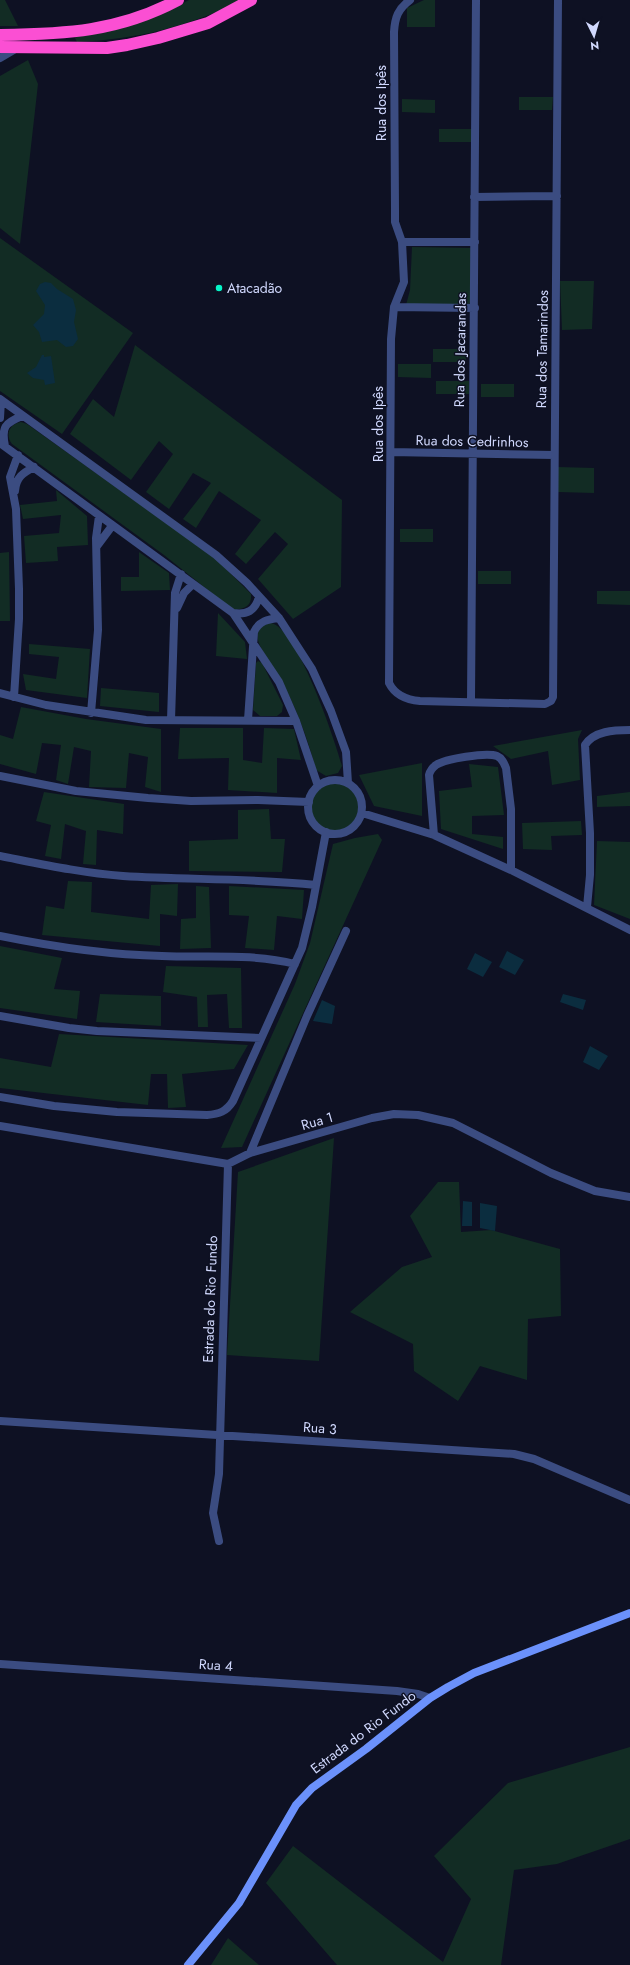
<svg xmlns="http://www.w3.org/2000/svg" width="630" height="1965" viewBox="0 0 630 1965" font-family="Jost,sans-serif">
<rect width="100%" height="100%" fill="#0e1123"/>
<!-- green -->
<path fill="#122c24" d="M0,0H5L18,26H0Z
M189,0H243C187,27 139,39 77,42L75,38L77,36L174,8Z
M424,0H435V27H407V8Z
M28,60L38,84L20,244L0,228V76Z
M519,97H553L552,110H519Z
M402,99L435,100V113L402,112Z
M439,129H472V142H439Z
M0,238L133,333L62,434L0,391Z
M412,247L473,248L472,298L469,304L406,305L410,290Z
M560,281H594L592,329L562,330Z
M135,345L342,500L341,587L293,619L258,579L288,544L275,532L246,564L235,554L261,520L219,491L196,528L183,519L211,483L193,473L169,509L146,492L173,454L159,441L131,480L70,434L93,399L114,417Z
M433,349H466V362H433Z
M398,364H431V378L398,377Z
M436,381H469V394H436Z
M481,384H514V397H481Z
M21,422L27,424L214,557L251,594C252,607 244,609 233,610L164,555L12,444C5,435 9,424 21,422Z
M558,467L594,468V493L558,492Z
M56,490L87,516L88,545L57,547L58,561L26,563L24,536L59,533L61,515L23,519L20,505L57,501Z
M400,529H433V542H400Z
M9,552L10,621H0V553Z
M139,552L169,573L170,590L121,591V577H139Z
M478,571H511V584H478Z
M597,591H630V605L597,604Z
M218,613L245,642L247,659L216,656Z
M271,623C297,627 335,740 342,766L338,773L326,776L316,770C308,739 297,710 282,682C277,671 260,650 258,640C256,631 262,624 271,623Z
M29,644L90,649L87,698L26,690L23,674L56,679L59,657L29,654Z
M258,661L262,663L283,705L282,712L277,716H260L253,710L256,663Z
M101,688L159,693V712L100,706Z
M21,707L86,719L161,729V792L145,787L148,757L129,753L126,788L89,787L91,751L74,747L68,784L56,780L61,745L42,743L36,774L0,764V735L13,739Z
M180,728H243V760L262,763L264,728L294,729L301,760L277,758V793L228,790L229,758L178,759Z
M582,730L578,739L580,780L552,785L548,751L511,759L493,746Z
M422,763V816L374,806L359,775Z
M469,764L498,767L504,815L472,816V834L503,837V849L441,829L439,791L472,787Z
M311 807a24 24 0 1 1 48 0a24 24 0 1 1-48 0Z
M44,792L124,804L123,834L97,830L96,865L83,864L86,831L65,824L61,859L45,856L51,825L36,821Z
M630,792V806L597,807V796Z
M269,809L271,839H285L282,872L189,871V841L238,839V810Z
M581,821L582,835L551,836L552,850L523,849L522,823Z
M378,834L382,840L242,1147L221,1148L295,984L310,943L333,844L355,838Z
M597,841L630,842V919L594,905Z
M68,881L92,882L91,912L149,919L151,885L178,884L177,916L160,914V946L42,935L46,906L64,909Z
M196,886L209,887L211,948L180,949L181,919L196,918Z
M229,886L304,890L302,919L277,916L274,950L245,948L249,916L229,915Z
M0,946L62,958L54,989L80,991L77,1019L0,1008Z
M166,966L241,968L242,1028H229L227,994L207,995L208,1027H198L197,997L163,992Z
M100,994L161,996V1026L96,1022Z
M59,1034L248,1045L234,1069L182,1074L186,1107L168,1108L167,1074H151L148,1105L0,1088V1058L51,1067Z
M334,1138L319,1361L227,1355L238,1172Z
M438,1182H459L461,1232L491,1230L560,1249L561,1316L528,1319L527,1380L480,1366L458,1401L414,1371L413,1344L350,1312L402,1267L432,1257L410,1216Z
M630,1747V1839L557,1864L514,1870L501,1965H337L266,1883L293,1846L443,1962L471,1899L434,1856L508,1783Z
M228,1938L259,1965H211Z"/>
<!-- water -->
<path fill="#0b2d3f" d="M45,282L51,283L57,289L73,299L76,310L74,322L78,339L73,346L66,347L57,340L42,342L39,332L33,325L44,314L45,305L36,291L40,284Z
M42,355H44V357L51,356L55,383L45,385L44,380L33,378L27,373L36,367Z
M507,951L524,960L515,975L499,967Z
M475,953L492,962L483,977L467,969Z
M563,994L586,1000L583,1010L560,1002Z
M322,1000L335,1006L332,1024L313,1021Z
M590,1046L608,1056L599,1070L583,1062Z
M463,1201L472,1202V1226H462Z
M480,1203L497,1206L495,1231L480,1228Z"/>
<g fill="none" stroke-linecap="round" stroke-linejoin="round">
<!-- street -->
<path stroke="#3b4c81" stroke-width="8" d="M410,0C398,9 395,17 394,32L395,210V222L402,242L404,282L394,307L391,339L389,683C395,695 407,700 420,701L545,704L551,701L553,697L558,0
M0,58L17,48
M474,197L557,196
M402,242H475
M394,307L475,308
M0,399L216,555L247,583L279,618L312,669L331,711L346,752L348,783
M0,418L1,400
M0,443L233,613L279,682L296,721L318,786
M5,446C1,427 5,423 22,416
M391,452L554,455
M15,491C16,477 23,473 34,467
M97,546L112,526
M177,608L184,593L193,584
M233,613C247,615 255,611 259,597
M0,693L46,705L146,720L296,721
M14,697L19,619V589L16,509L10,477L18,455
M471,701L476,0
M91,713L98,630L96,538L99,516
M171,720L175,593L181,574
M248,720L254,632C259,621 268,619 279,618
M0,776L76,791L148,798L191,801L258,800L309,802
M308 807a27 27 0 1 1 54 0a27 27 0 1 1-54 0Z
M362,813L434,835L511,870L630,930
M434,835L429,775C430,771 432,768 436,765C445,759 486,752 497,756C502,758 504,763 506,768L511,809V870
M0,856C41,864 82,873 123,876C188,880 252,878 316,885
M587,907L590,875V833L585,745C594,731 614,730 630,730
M0,936C54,947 108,955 162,956C206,958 253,953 295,964
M0,1016L69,1028L97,1031L261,1038
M0,1097L54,1106L117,1112L207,1115C219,1114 226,1112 233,1101L302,948L312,907L326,832
M0,1126L228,1164L250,1153L372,1118L394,1114L418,1115L453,1123L551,1173L595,1191L630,1197
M250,1153L307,1016L346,931
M0,1421L514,1454L534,1459L630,1500
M219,1541L213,1513L219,1474L228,1164
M0,1664L397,1691L418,1694L430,1698"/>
<!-- secondary -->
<path stroke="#6b91fb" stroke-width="8" d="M188,1965L239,1903L296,1805L312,1788L366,1749L430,1698L448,1687L474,1673L630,1613"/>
<!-- highway -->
<path stroke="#fb4fd3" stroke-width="12" d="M0,35C65,34 118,32 178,0
M0,47L107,48L127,45L158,38L208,23L251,0"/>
</g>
<!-- markers -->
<circle fill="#06f5c8" stroke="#0e1123" stroke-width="1.5" cx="219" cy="288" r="4"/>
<g text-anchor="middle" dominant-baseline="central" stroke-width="3" stroke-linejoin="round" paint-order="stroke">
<!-- street labels -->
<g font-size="14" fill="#d1d9fe" stroke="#0e1123">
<text transform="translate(381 103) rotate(-90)">Rua dos Ipês</text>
<text transform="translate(542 349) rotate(-89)">Rua dos Tamarindos</text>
<text transform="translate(460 350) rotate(-89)">Rua dos Jacarandas</text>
<text transform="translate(378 424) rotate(-90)">Rua dos Ipês</text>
<text transform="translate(472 441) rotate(1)">Rua dos Cedrinhos</text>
<text transform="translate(317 1121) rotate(-16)">Rua 1</text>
<text transform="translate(210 1299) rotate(-88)">Estrada do Rio Fundo</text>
<text transform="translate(320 1428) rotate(4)">Rua 3</text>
<text transform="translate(216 1665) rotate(4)">Rua 4</text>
<text transform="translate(363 1732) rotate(-37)">Estrada do Rio Fundo</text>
</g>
<!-- poi labels -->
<g font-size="14" fill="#d1d9fe" stroke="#0e1123" text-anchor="start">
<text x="227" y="288">Atacadão</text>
</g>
</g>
<!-- north arrow -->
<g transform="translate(594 36) rotate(175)" stroke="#0e1123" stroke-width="3" paint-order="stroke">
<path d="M0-3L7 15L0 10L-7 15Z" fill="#d1d9fe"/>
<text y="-6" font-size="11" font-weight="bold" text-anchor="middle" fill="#d1d9fe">N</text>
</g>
</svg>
